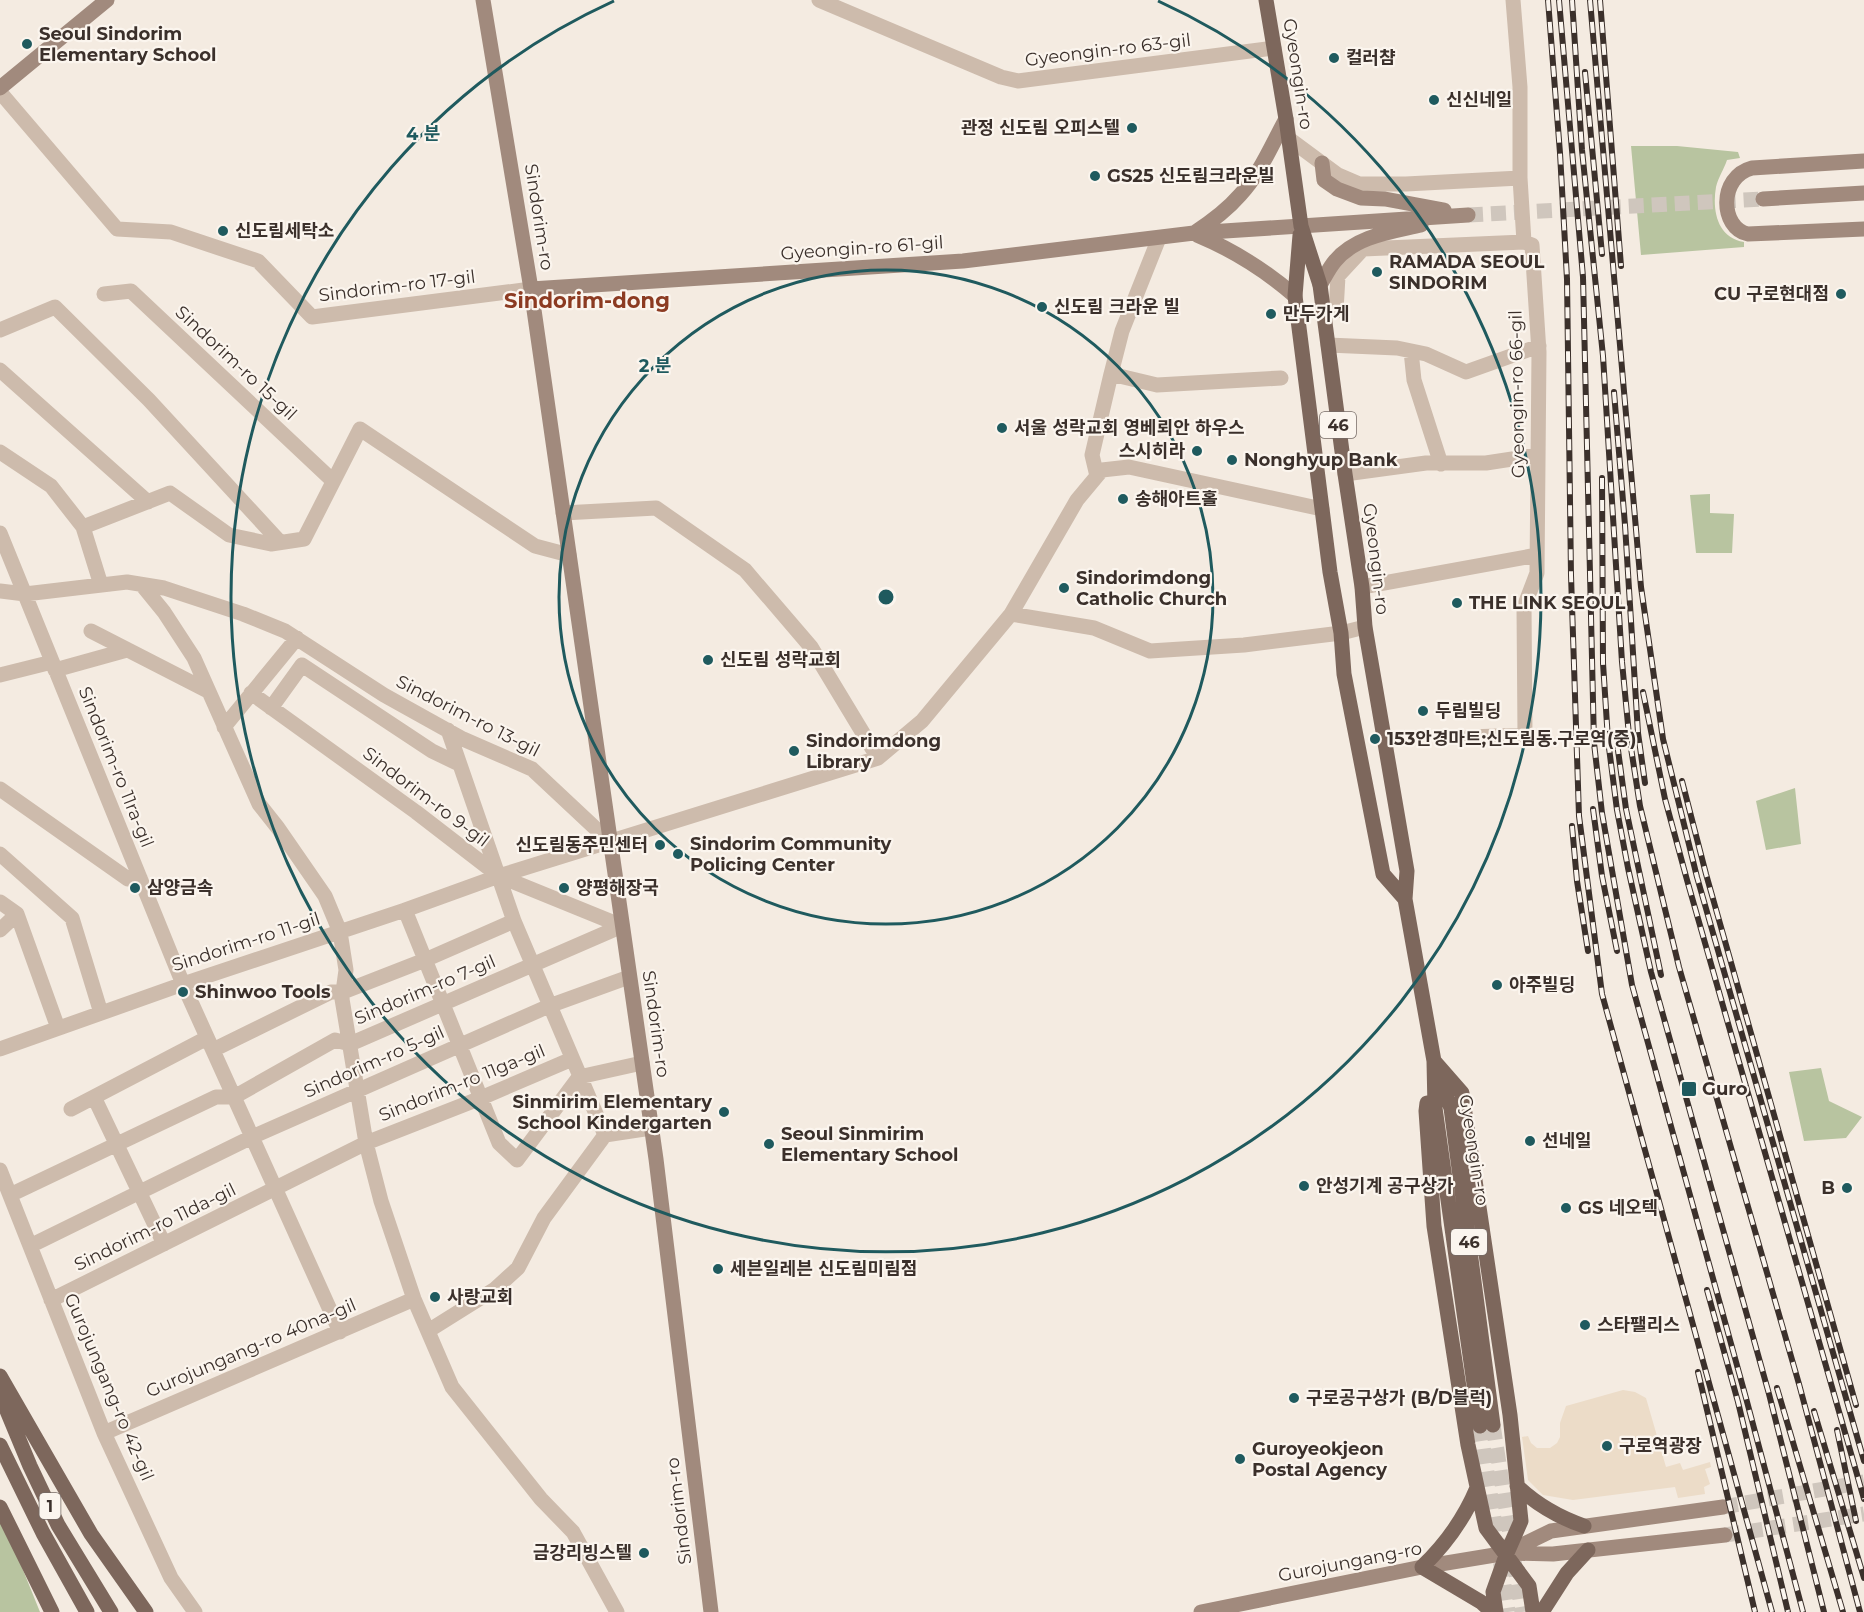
<svg xmlns="http://www.w3.org/2000/svg" width="1864" height="1612" viewBox="0 0 1864 1612" font-family="Montserrat,'Noto Sans KR',sans-serif">
<rect width="100%" height="100%" fill="#f4ebe1"/>
<!-- green -->
<path fill="#b8c4a0" d="M1631,146H1677L1738,152L1740,158L1727,160C1724,169 1718,178 1716,187C1712,210 1717,238 1744,242V247L1641,255Z
M1710,494V513L1734,514L1732,553H1696L1690,495Z
M1795,788L1801,844L1766,850L1756,801Z
M1821,1068L1829,1101L1862,1117L1846,1138L1804,1141L1789,1072Z
M0,1513L40,1612H0Z"/>
<!-- plaza -->
<path fill="#ecdcc8" d="M1623,1390L1635,1392L1646,1398L1666,1467L1680,1463L1683,1470L1710,1462L1711,1467L1705,1469L1710,1484L1704,1487L1705,1494L1678,1498L1675,1487L1573,1500L1543,1495L1528,1480L1522,1437L1528,1436L1531,1443L1537,1448H1550L1557,1443L1560,1437V1423L1566,1406Z"/>
<g fill="none" stroke-linecap="round" stroke-linejoin="round">
<!-- secondary-tunnel -->
<path stroke="#cfc6bd" stroke-width="15" stroke-dasharray="15 8" stroke-linecap="butt" d="M1468,215L1763,199
M1723,1507L1864,1482
M1725,1535L1864,1514"/>
<!-- primary-tunnel -->
<path stroke="#cfc6bd" stroke-width="15" stroke-dasharray="15 8" stroke-linecap="butt" d="M1493,1425L1522,1612
M1480,1426L1508,1612"/>
<!-- street -->
<path stroke="#cdbbac" stroke-width="15" d="M819,0L1001,77L1018,81L1274,48
M0,92L117,229L171,232L258,261L312,317L531,289
M1288,138L1338,175L1359,184H1406L1520,178
M104,294L131,291L333,481
M1323,313L1336,311L1338,276L1363,249L1524,242
M0,330L55,307L149,400L280,542
M1328,345L1397,348L1426,354L1466,372L1539,346
M1411,351L1414,380L1441,464
M0,370L148,502
M1111,374L1122,331L1159,238
M0,452L51,486L83,527L101,585
M1345,474L1426,463H1486L1538,455
M1097,476L1092,455L1111,374L1157,385L1281,378
M563,513L656,508L745,570L811,647L878,758
M83,527L170,493L229,535L271,544L304,539L360,429L535,546L569,555
M0,533L183,984L340,1332
M142,585L164,612L194,658L259,804L278,828L325,896L340,932L346,970L342,999L366,1143L381,1201L414,1299L452,1387L541,1499L573,1532L617,1612
M1362,587L1537,555
M0,591L25,594L127,582L164,588L243,614L285,631L384,695L463,739L532,769L610,842
M1011,614L1077,500L1102,470L1129,467L1322,509
M91,631L208,691
M55,670L127,650
M0,675L52,662
M251,693L416,812L499,876L622,926
M271,708L302,665L432,751L459,764
M224,727L297,638
M448,730L514,921L605,1135
M1469,737L1525,735L1524,607L1537,573L1539,352L1532,245L1524,242L1520,178V87L1513,0
M0,789L128,879L140,878
M0,854L72,918L101,1013
M0,902L17,914L58,1028
M405,910L499,1143L517,1160L579,1077L642,1063
M0,930L17,914
M0,1049L183,984L405,910L499,876L878,758L922,721L1011,614L1094,628L1150,651L1244,645L1341,633L1365,627
M213,1050L331,992H343L425,960L514,921
M94,1097L164,1244
M71,1109L207,1038
M0,1170L104,1433L171,1578L195,1612
M10,1195L216,1097H234L335,1040L350,1044L622,926
M30,1246L252,1137L549,1006L629,977
M51,1300L366,1143L481,1098L572,1059
M428,1331L495,1289L518,1268L544,1218L605,1135L651,1128
M104,1433L414,1299"/>
<!-- secondary -->
<path stroke="#a18a7d" stroke-width="15" d="M483,0L531,289L656,1159L711,1612
M0,88L107,0
M1864,161L1752,168C1718,177 1720,228 1748,234L1864,229
M1322,163L1324,180L1337,189L1361,198L1385,199L1444,210
M1763,199L1864,193
M1194,233C1211,222 1227,210 1240,195C1260,174 1272,144 1286,119
M1197,235C1233,250 1265,270 1295,296
M1320,285C1325,277 1329,268 1335,261C1356,236 1391,232 1421,225
M531,289L963,261L1194,233L1468,215
M1512,1550L1551,1531L1723,1507
M1201,1612L1422,1567L1507,1553L1553,1554L1725,1535"/>
<!-- primary -->
<path stroke="#7d675c" stroke-width="15" d="M1266,0L1286,119L1301,226L1320,285L1345,474L1362,587L1365,627L1407,871L1405,899L1434,1061L1435,1108L1480,1426
M1300,235L1295,296L1330,572L1341,633L1344,674L1383,874L1405,899
M1434,1061L1462,1093L1510,1415L1521,1521L1507,1553L1493,1592L1496,1612
M1439,1076L1451,1108L1493,1425
M1427,1103L1426,1111L1434,1226L1468,1445L1486,1528L1529,1586L1533,1612
M0,1376L91,1534L146,1612
M0,1394L30,1466L58,1525L111,1612
M0,1445L43,1533L87,1612
M1517,1486C1537,1505 1558,1517 1584,1526
M1477,1488C1464,1519 1446,1544 1422,1567L1481,1602L1492,1612
M0,1507L52,1612
M1542,1612L1567,1573L1588,1550"/>
<defs>
<path id="rail" d="M1548,0L1560,153L1567,279L1571,575L1579,816L1602,994L1772,1612
M1559,0L1583,277L1594,743L1602,813L1632,985L1746,1398L1803,1612
M1572,0L1582,150L1603,356L1622,662L1629,735L1640,806L1679,967L1799,1384L1860,1612
M1590,0L1641,587L1663,739L1697,877L1864,1461
M1600,0L1621,266
M1585,72L1602,254
M1614,392L1625,525L1638,733L1645,783
M1602,478L1603,663L1608,740L1617,810L1628,868L1651,972L1769,1394L1824,1612
M1643,692L1665,799L1687,880L1864,1499
M1617,743L1626,809L1661,975
M1682,781L1706,874L1856,1405
M1593,809L1602,876L1617,951
M1572,826L1577,881L1588,951
M1707,1290L1738,1402L1788,1612
M1698,1372L1755,1612
M1777,1388L1843,1612
M1814,1411L1864,1578
M1837,1430L1856,1521"/>
</defs>
<!-- rail casing -->
<use href="#rail" stroke="#3b302b" stroke-width="6"/>
<!-- rail -->
<use href="#rail" stroke="#fbf5ee" stroke-width="4" stroke-dasharray="11" stroke-linecap="butt"/>
</g>
<!-- distance rings -->
<g fill="none" stroke="#1f5a5e" stroke-width="3">
<circle cx="886" cy="597" r="327"/>
<path d="M1158 1A655 655 0 1 1 614 1"/>
</g>
<!-- markers -->
<g fill="#1f5a5e" stroke="#fbf5ee" stroke-width="2">
<circle cx="27" cy="44" r="6"/>
<circle cx="1334" cy="58" r="6"/>
<circle cx="1434" cy="100" r="6"/>
<circle cx="1132" cy="128" r="6"/>
<circle cx="1095" cy="176" r="6"/>
<circle cx="223" cy="231" r="6"/>
<circle cx="1377" cy="272" r="6"/>
<circle cx="1841" cy="294" r="6"/>
<circle cx="1042" cy="307" r="6"/>
<circle cx="1271" cy="314" r="6"/>
<circle cx="1002" cy="428" r="6"/>
<circle cx="1197" cy="451" r="6"/>
<circle cx="1232" cy="460" r="6"/>
<circle cx="1123" cy="499" r="6"/>
<circle cx="1064" cy="588" r="6"/>
<circle cx="1457" cy="603" r="6"/>
<circle cx="708" cy="660" r="6"/>
<circle cx="1423" cy="711" r="6"/>
<circle cx="1375" cy="739" r="6"/>
<circle cx="794" cy="751" r="6"/>
<circle cx="660" cy="845" r="6"/>
<circle cx="678" cy="854" r="6"/>
<circle cx="135" cy="888" r="6"/>
<circle cx="564" cy="888" r="6"/>
<circle cx="1497" cy="985" r="6"/>
<circle cx="183" cy="992" r="6"/>
<rect x="1681" y="1081" width="16" height="16" rx="3"/>
<circle cx="724" cy="1112" r="6"/>
<circle cx="1530" cy="1141" r="6"/>
<circle cx="769" cy="1144" r="6"/>
<circle cx="1304" cy="1186" r="6"/>
<circle cx="1847" cy="1188" r="6"/>
<circle cx="1566" cy="1208" r="6"/>
<circle cx="718" cy="1269" r="6"/>
<circle cx="435" cy="1297" r="6"/>
<circle cx="1585" cy="1325" r="6"/>
<circle cx="1294" cy="1398" r="6"/>
<circle cx="1607" cy="1446" r="6"/>
<circle cx="1240" cy="1459" r="6"/>
<circle cx="644" cy="1553" r="6"/>
</g>
<g text-anchor="middle" dominant-baseline="central" stroke-width="4.5" stroke-linejoin="round" paint-order="stroke">
<!-- shield labels -->
<g fill="#fbf5ee" stroke="#756b66" stroke-width="1.5">
<rect x="1320" y="412" width="36" height="26" rx="4.5"/>
<rect x="1451" y="1229" width="36" height="26" rx="4.5"/>
<rect x="39.5" y="1493" width="21" height="26" rx="4.5"/>
</g>
<g font-size="16" font-weight="bold" fill="#3b302b">
<text x="1338" y="425">46</text>
<text x="1469" y="1242">46</text>
<text x="50" y="1506">1</text>
</g>
<!-- poi labels -->
<g font-size="18" font-weight="bold" fill="#3b302b" stroke="#fbf5ee" text-anchor="start">
<text x="39" y="34">Seoul Sindorim<tspan x="39" dy="21">Elementary School</tspan></text>
<text x="1346" y="58">컬러챰</text>
<text x="1446" y="100">신신네일</text>
<text x="1120" y="128" text-anchor="end">관정 신도림 오피스텔</text>
<text x="1107" y="176">GS25 신도림크라운빌</text>
<text x="235" y="231">신도림세탁소</text>
<text x="1389" y="262">RAMADA SEOUL<tspan x="1389" dy="21">SINDORIM</tspan></text>
<text x="1829" y="294" text-anchor="end">CU 구로현대점</text>
<text x="1054" y="307">신도림 크라운 빌</text>
<text x="1283" y="314">만두가게</text>
<text x="1014" y="428">서울 성락교회 영베뢰안 하우스</text>
<text x="1185" y="451" text-anchor="end">스시히라</text>
<text x="1244" y="460">Nonghyup Bank</text>
<text x="1135" y="499">송해아트홀</text>
<text x="1076" y="578">Sindorimdong<tspan x="1076" dy="21">Catholic Church</tspan></text>
<text x="1469" y="603">THE LINK SEOUL</text>
<text x="720" y="660">신도림 성락교회</text>
<text x="1435" y="711">두림빌딩</text>
<text x="1387" y="739">153안경마트;신도림동.구로역(중)</text>
<text x="806" y="741">Sindorimdong<tspan x="806" dy="21">Library</tspan></text>
<text x="690" y="844">Sindorim Community<tspan x="690" dy="21">Policing Center</tspan></text>
<text x="648" y="845" text-anchor="end">신도림동주민센터</text>
<text x="147" y="888">삼양금속</text>
<text x="576" y="888">양평해장국</text>
<text x="1509" y="985">아주빌딩</text>
<text x="195" y="992">Shinwoo Tools</text>
<text x="1702" y="1089">Guro</text>
<text x="712" y="1102" text-anchor="end">Sinmirim Elementary<tspan x="712" dy="21">School Kindergarten</tspan></text>
<text x="781" y="1134">Seoul Sinmirim<tspan x="781" dy="21">Elementary School</tspan></text>
<text x="1542" y="1141">선네일</text>
<text x="1316" y="1186">안성기계 공구상가</text>
<text x="1835" y="1188" text-anchor="end">B</text>
<text x="1578" y="1208">GS 네오텍</text>
<text x="730" y="1269">세븐일레븐 신도림미림점</text>
<text x="447" y="1297">사랑교회</text>
<text x="1597" y="1325">스타팰리스</text>
<text x="1306" y="1398">구로공구상가 (B/D블럭)</text>
<text x="1619" y="1446">구로역광장</text>
<text x="1252" y="1449">Guroyeokjeon<tspan x="1252" dy="21">Postal Agency</tspan></text>
<text x="632" y="1553" text-anchor="end">금강리빙스텔</text>
</g>
<!-- street labels -->
<g font-size="18" fill="#3b302b" stroke="#fbf5ee">
<text transform="translate(1108 50) rotate(-7)">Gyeongin-ro 63-gil</text>
<text transform="translate(1298 74) rotate(81)">Gyeongin-ro</text>
<text transform="translate(539 217) rotate(81)">Sindorim-ro</text>
<text transform="translate(862 248) rotate(-4)">Gyeongin-ro 61-gil</text>
<text transform="translate(397 286) rotate(-7)">Sindorim-ro 17-gil</text>
<text transform="translate(236 363) rotate(43)">Sindorim-ro 15-gil</text>
<text transform="translate(1517 394) rotate(-91)">Gyeongin-ro 66-gil</text>
<text transform="translate(1376 559) rotate(83)">Gyeongin-ro</text>
<text transform="translate(468 716) rotate(27)">Sindorim-ro 13-gil</text>
<text transform="translate(116 767) rotate(68)">Sindorim-ro 11ra-gil</text>
<text transform="translate(426 797) rotate(37)">Sindorim-ro 9-gil</text>
<text transform="translate(246 942) rotate(-18)">Sindorim-ro 11-gil</text>
<text transform="translate(425 990) rotate(-23)">Sindorim-ro 7-gil</text>
<text transform="translate(656 1024) rotate(82)">Sindorim-ro</text>
<text transform="translate(374 1062) rotate(-24)">Sindorim-ro 5-gil</text>
<text transform="translate(462 1083) rotate(-22)">Sindorim-ro 11ga-gil</text>
<text transform="translate(1474 1150) rotate(81)">Gyeongin-ro</text>
<text transform="translate(155 1227) rotate(-26)">Sindorim-ro 11da-gil</text>
<text transform="translate(251 1348) rotate(-23)">Gurojungang-ro 40na-gil</text>
<text transform="translate(109 1387) rotate(67)">Gurojungang-ro 42-gil</text>
<text transform="translate(679 1511) rotate(-97)">Sindorim-ro</text>
<text transform="translate(1350 1562) rotate(-11)">Gurojungang-ro</text>
</g>
<!-- quarter labels -->
<g font-size="21" font-weight="bold" fill="#8c3b22" stroke="#fbf5ee">
<text x="587" y="300">Sindorim-dong</text>
</g>
</g>
<circle cx="886" cy="597" r="9" fill="#1f5a5e" stroke="#fbf5ee" stroke-width="3"/>
<g font-size="18" text-anchor="middle" font-weight="bold" fill="#1f5a5e" stroke="#fbf5ee" stroke-width="4.5" stroke-linejoin="round" paint-order="stroke">
<text x="423" y="140">4 분</text>
<text x="655" y="372">2 분</text>
</g>
</svg>
